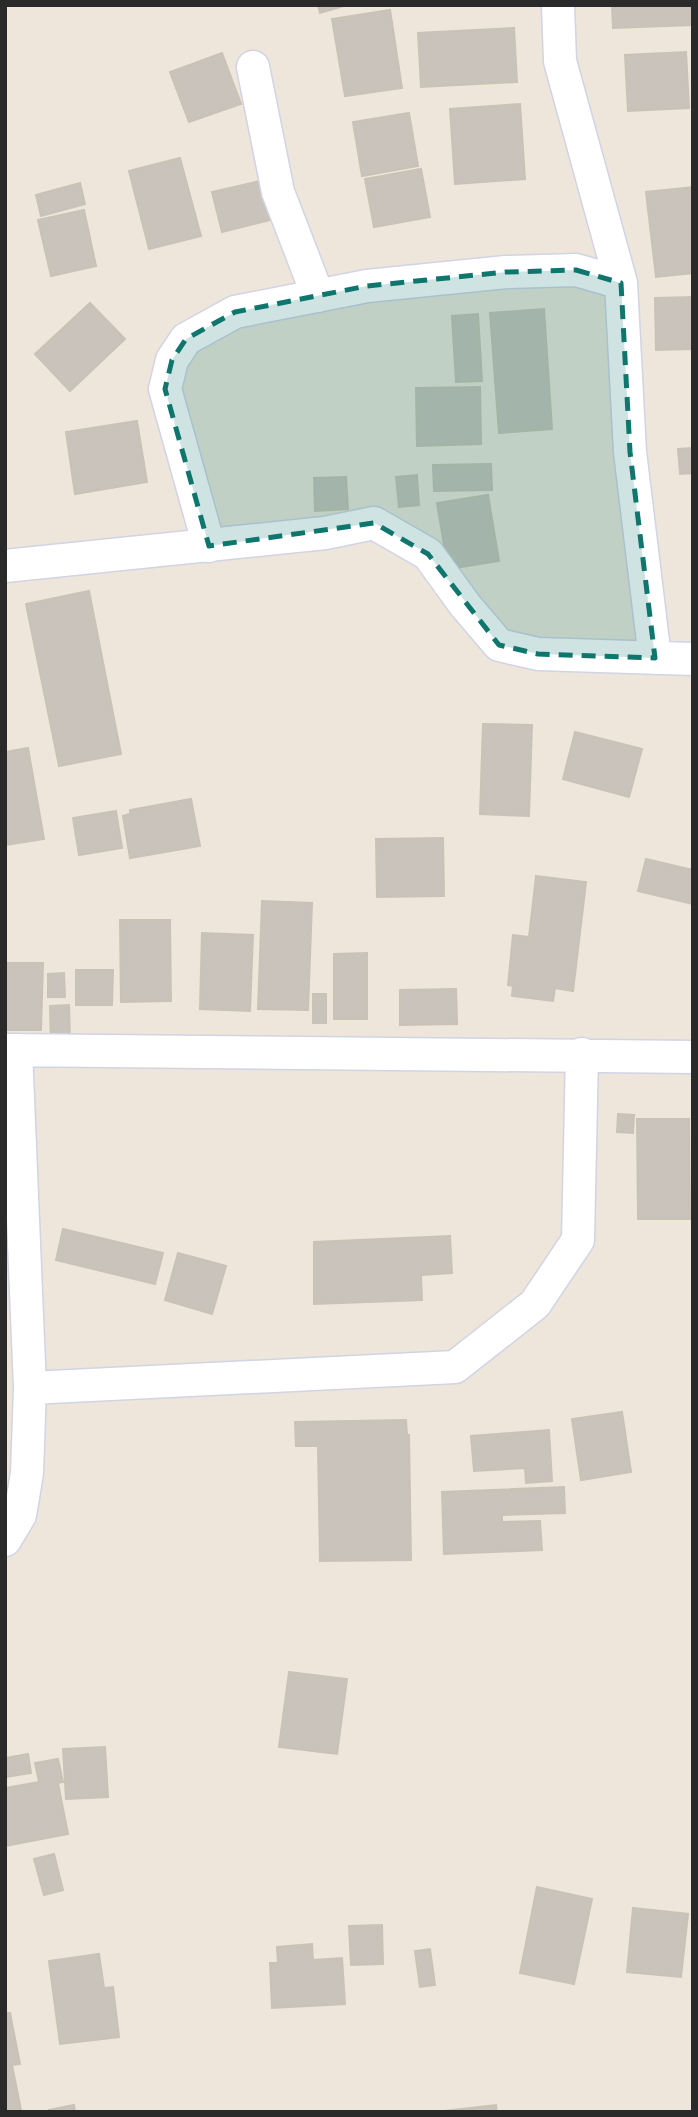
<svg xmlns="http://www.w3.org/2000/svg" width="698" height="2117" viewBox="0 0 698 2117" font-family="Figtree,sans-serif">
<rect width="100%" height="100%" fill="#eee6db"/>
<!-- building -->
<path fill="#c9c3bb" stroke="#c9c2b5" stroke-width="2" d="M318,5H347L320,13Z
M612,5H693V25L613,28Z
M390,10L402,88L345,96L332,19Z
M514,28L517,82L421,87L418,33Z
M686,52L689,108L628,111L625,55Z
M222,53L241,104L189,122L170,72Z
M520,104L525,179L455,184L450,109Z
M409,113L418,166L362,176L353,122Z
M180,158L201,236L149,249L129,171Z
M421,169L430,217L374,227L365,179Z
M260,181L270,220L222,232L212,192Z
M80,183L85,204L41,216L36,195Z
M693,187V273L656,277L646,192Z
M84,210L96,266L51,276L38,220Z
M693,297V349L656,350L655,298Z
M90,303L125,339L70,391L35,354Z
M544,309L552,429L499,433L490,313Z
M478,314L482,381L456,382L452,316Z
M480,387L481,444L417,446L416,388Z
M137,421L147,482L75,494L66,432Z
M693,448V473L680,474L678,449Z
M491,464L492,490L434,491L433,465Z
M417,475L419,505L399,507L396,477Z
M346,477L348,509L315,511L314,478Z
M488,495L499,561L448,569L437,503Z
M89,591L121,754L59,766L26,604Z
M483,724L532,725L529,816L480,814Z
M575,732L642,749L629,797L563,779Z
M28,748L44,839L5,845V752Z
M191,799L200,846L130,858L123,816L130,814V810Z
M116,811L122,848L79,855L73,818Z
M443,838L444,896L377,897L376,839Z
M646,859L693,870V904L638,891Z
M536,876L586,882L573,991L555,988L553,1001L512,996L513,986L508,985L513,935L529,937Z
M262,901L312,903L308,1010L258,1009Z
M120,920H170L171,1001L121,1002Z
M202,933L253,935L250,1011L200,1009Z
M367,953V1019H334V954Z
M5,963H43L41,1030H5Z
M76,970H113L112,1005H76Z
M64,973L65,997H48V974Z
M456,989L457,1024L400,1025V990Z
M313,994H326V1023H313Z
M69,1005L70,1042L51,1043L50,1006Z
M618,1114L634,1115L633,1133L617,1132Z
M637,1119H689L690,1219H638Z
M63,1229L163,1253L155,1284L56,1260Z
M450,1236L452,1273L421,1275L422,1300L314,1304V1242Z
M178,1253L226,1266L212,1314L165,1300Z
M622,1412L631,1472L581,1480L572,1419Z
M406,1420L407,1435H409L411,1560L320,1561L318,1446H296L295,1422Z
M549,1430L552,1481L526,1483L525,1468L474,1471L471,1436Z
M564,1487L565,1513L502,1515V1522L540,1521L542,1550L444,1554L442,1492Z
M289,1672L347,1679L337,1754L279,1747Z
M105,1747L108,1797L66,1799L63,1749Z
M28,1754L31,1773L5,1777V1758Z
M58,1759L63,1782L58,1783L68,1834L5,1846V1788L39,1782L35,1763Z
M54,1854L63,1890L44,1895L34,1859Z
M537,1887L592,1899L574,1984L520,1973Z
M633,1908L688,1914L681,1977L627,1972Z
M382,1925L383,1964L351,1965L349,1926Z
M312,1944L313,1960L342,1958L345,2004L272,2008L270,1963H278L277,1947Z
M430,1949L435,1985L420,1987L415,1951Z
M99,1954L104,1988L113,1987L119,2037L60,2044L49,1961Z
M5,2013H10L20,2064L12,2065L21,2110L11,2112H5Z
M74,2105L75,2112H50L49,2110Z
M496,2105L497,2112H435Z"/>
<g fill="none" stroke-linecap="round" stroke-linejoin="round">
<defs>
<path id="minor" d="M558,5L560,61L621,283L630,452L655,658
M253,67L278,192L318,296
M209,546L165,389L172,360L186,339L235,312L367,286L506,272L576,270L621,283
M5,566L325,533L374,523L428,554L465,605L499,645L538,654L693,659
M5,1050L693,1057
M30,1388L455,1367L535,1304L578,1240L582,1054
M5,1540L20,1515L27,1473L30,1388L16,1050"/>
</defs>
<!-- minor casing -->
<use href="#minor" stroke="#d0d4e5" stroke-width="35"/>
<!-- minor -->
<use href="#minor" stroke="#fff" stroke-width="32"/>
</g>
<!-- marked area -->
<path fill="#0f766e" fill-opacity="0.2" stroke="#0f766e" stroke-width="5" stroke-dasharray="14 9" stroke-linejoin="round" d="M576,270L621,283L630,452L655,658L538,654L499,645L428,554L374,523L209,546L165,389L172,360L186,339L235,312L367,286L506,272Z"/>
<!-- border -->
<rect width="698" height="2117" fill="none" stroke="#2a2a2a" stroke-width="14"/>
</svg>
